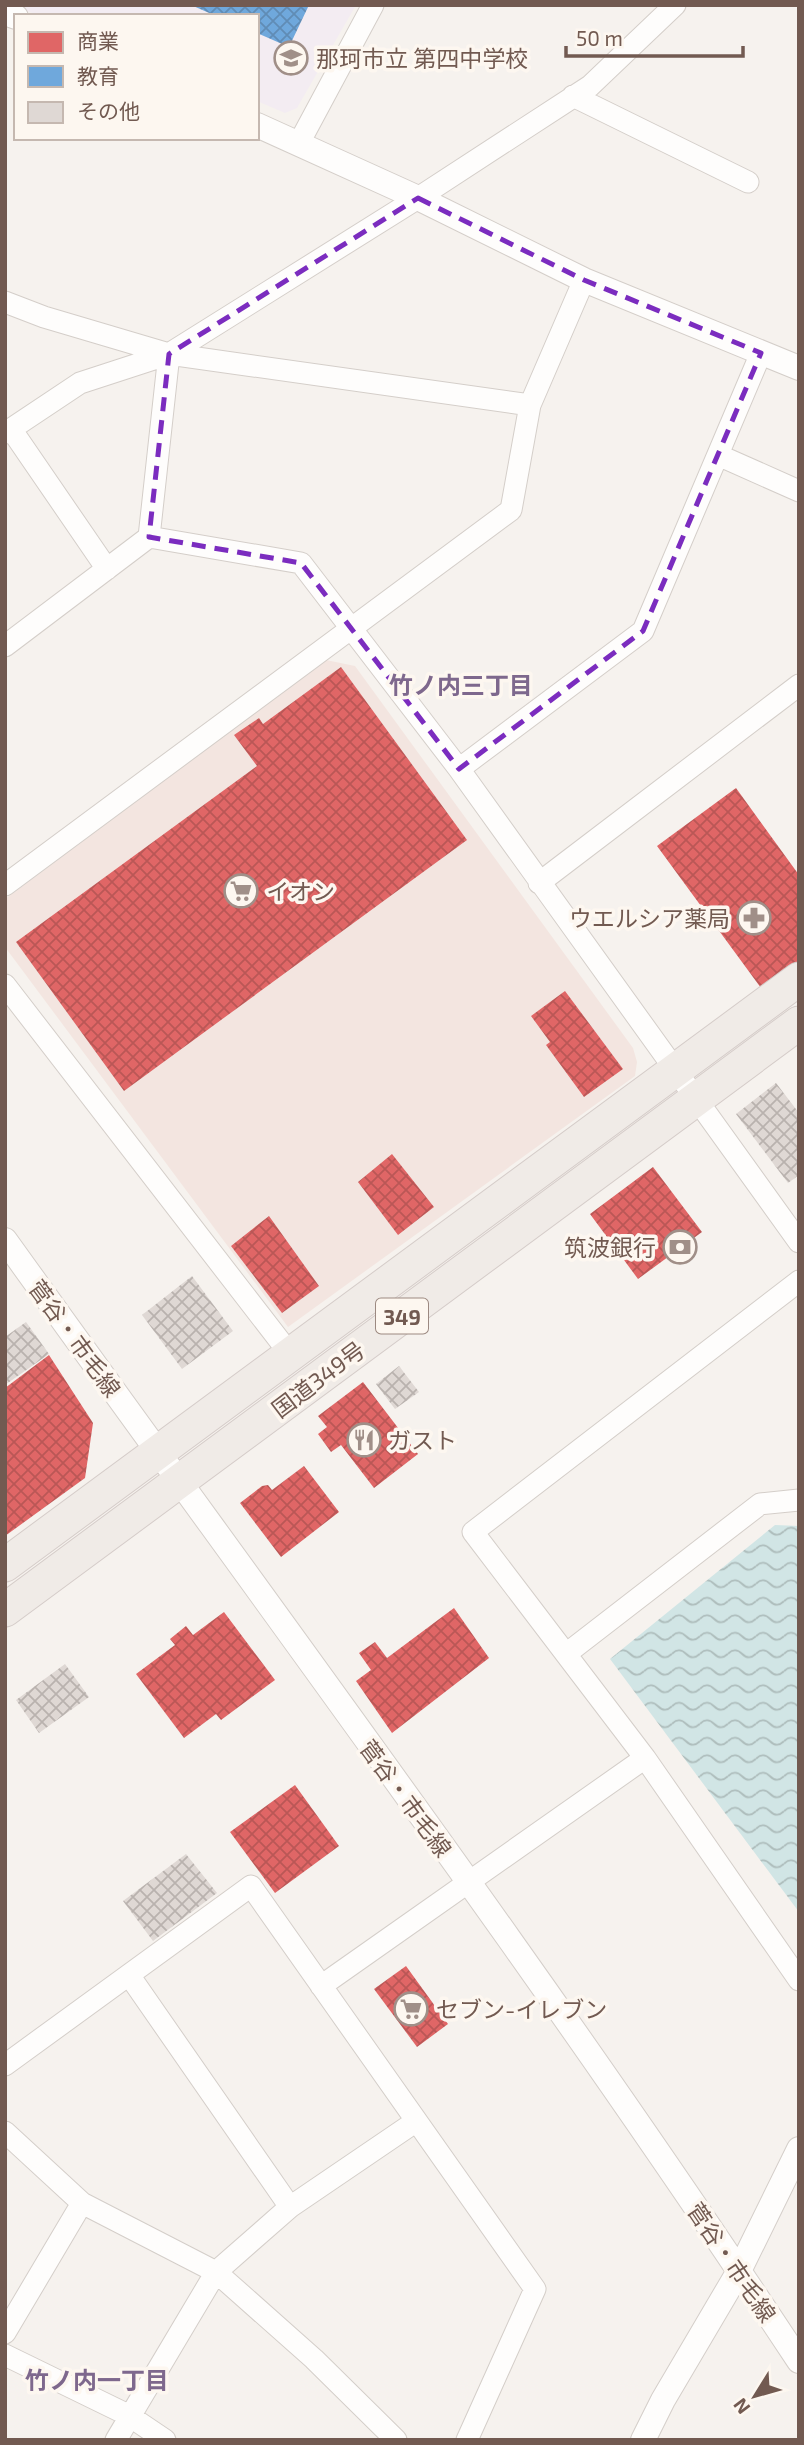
<svg xmlns="http://www.w3.org/2000/svg" width="804" height="2445" viewBox="0 0 804 2445" font-family="'Exo 2','Noto Sans JP',sans-serif">
<defs>
<pattern id="water-waves" width="16" height="10" patternUnits="userSpaceOnUse" patternTransform="scale(1.75)"><rect width="16" height="10" fill="#d1e5e5"/><path d="M0 5q4-4 8 0t8 0" fill="none" stroke="#aebdbc"/></pattern>
<pattern id="shops-cross-hatch" width="8" height="8" patternUnits="userSpaceOnUse" patternTransform="scale(1.75)"><rect width="8" height="8" fill="#e06666"/><path d="M0 0l8 8M0 8l8-8" fill="none" stroke="#ba5756"/></pattern>
<pattern id="schools-cross-hatch" width="8" height="8" patternUnits="userSpaceOnUse" patternTransform="scale(1.75)"><rect width="8" height="8" fill="#6fa8dc"/><path d="M0 0l8 8M0 8l8-8" fill="none" stroke="#608cb5"/></pattern>
<pattern id="building-cross-hatch" width="8" height="8" patternUnits="userSpaceOnUse" patternTransform="scale(1.75)"><rect width="8" height="8" fill="#dfd8d4"/><path d="M0 0l8 8M0 8l8-8" fill="none" stroke="#b9b2ae"/></pattern>
</defs>
<rect width="100%" height="100%" fill="#f6f2ee"/>
<!-- commercial -->
<path fill="#f3e5e0" d="M326,660L355,666L633,1048L637,1062L635,1076L288,1327L5,947V899Z"/>
<!-- education -->
<path fill="#f3ecf2" d="M10,5H356L297,108L285,113L257,101V16H41Z"/>
<!-- water -->
<path fill="url(#water-waves)" d="M775,1525L799,1526V1912L610,1659Z"/>
<!-- shops -->
<path fill="url(#shops-cross-hatch)" d="M341,667L467,840L124,1091L16,942L257,766L234,735L259,718L263,724Z
M736,788L799,875V961L761,988L657,846Z
M565,991L623,1069L584,1097L546,1045L550,1042L531,1016Z
M392,1154L434,1207L398,1235L358,1182Z
M653,1167L702,1232L638,1279L590,1214Z
M269,1216L319,1286L282,1313L231,1246Z
M49,1355L93,1423L85,1478L5,1536V1388Z
M363,1382L418,1454L374,1488L341,1445L331,1452L318,1434L327,1427L318,1416Z
M304,1466L339,1512L281,1557L240,1503L262,1486L268,1485L272,1490Z
M454,1608L489,1658L392,1733L356,1681L371,1670L359,1653L375,1642L387,1658Z
M224,1612L275,1680L221,1720L216,1714L184,1738L136,1674L175,1645L170,1639L186,1626L193,1635Z
M295,1785L339,1846L275,1893L230,1832Z
M406,1966L448,2024L417,2047L374,1989Z"/>
<!-- schools -->
<path fill="url(#schools-cross-hatch)" d="M191,5H309L289,47L257,33V16H216Z"/>
<!-- building -->
<path fill="url(#building-cross-hatch)" d="M776,1083L799,1113V1175L788,1183L736,1114Z
M192,1276L233,1331L182,1369L142,1315Z
M26,1322L49,1354L5,1385V1337Z
M399,1366L419,1392L395,1409L376,1384Z
M65,1664L89,1697L39,1733L16,1700Z
M186,1854L217,1893L153,1941L123,1901Z"/>
<g fill="none" stroke-linecap="round" stroke-linejoin="round">
<defs>
<path id="minor" d="M573,96L748,182
M299,143L373,5
M5,302L44,317L169,354L530,405
M11,429L107,569
M5,433L80,383L169,354L418,198L590,86L675,5
M718,455L799,491
M149,537L301,563L459,769L799,1242
M5,646L149,537L169,354
M459,769L643,631L761,353
M539,883L799,685
M5,885L511,510L530,405L584,280
M5,985L290,1354
M799,1281L473,1532L645,1758L799,1980
M566,1654L760,1504L799,1500
M129,1975L290,2207
M321,1986L645,1758
M5,2065L251,1886L535,2289L467,2440
M5,2132L82,2203L216,2272L314,2359L396,2440
M5,2333L82,2203
M5,2355L128,2415L165,2440
M116,2440L216,2272L290,2207L415,2122"/>
<path id="tertiary" d="M5,13L16,17
M257,125L418,198L584,280L799,368
M5,1240C272,1612 547,1979 799,2361
M643,2440L663,2400L739,2271L799,2149"/>
<path id="trunk" d="M5,1565L799,979
M5,1610L799,1023"/>
</defs>
<!-- minor casing -->
<use href="#minor" stroke="#d4cec9" stroke-width="23"/>
<!-- tertiary casing -->
<use href="#tertiary" stroke="#d4cec9" stroke-width="26"/>
<!-- trunk casing -->
<use href="#trunk" stroke="#d5ccc9" stroke-width="35"/>
<!-- minor -->
<use href="#minor" stroke="#fefdfc" stroke-width="21"/>
<!-- tertiary -->
<use href="#tertiary" stroke="#fefdfc" stroke-width="24"/>
<!-- trunk -->
<use href="#trunk" stroke="#f0ebe7" stroke-width="33"/>
</g>
<!-- marked area -->
<path fill="none" stroke="#7b2cbf" stroke-width="5" stroke-dasharray="14 9" stroke-linejoin="round" d="M418,198L584,280L761,353L643,631L459,769L301,563L149,537L169,354Z"/>
<!-- icons -->
<defs>
<symbol id="school-ring" viewBox="-11 -11 22 22"><circle r="9.5" fill="#fdf7f0" stroke="#a08f88" stroke-width="1.5"/><path d="M0-5L7-2L0 1L-7-2ZM-4 1L0 2.5L4 1V4Q0 6-4 4Z" fill="#a08f88"/></symbol>
<symbol id="supermarket-ring" viewBox="-11 -11 22 22"><circle r="9.5" fill="#fdf7f0" stroke="#a08f88" stroke-width="1.5"/><path d="M-6-5.5h2.5l.6 2H6L4.5 2H-2.5L-4.4-4H-6ZM-1.5 3.2a1.3 1.3 0 1 0 .1 0ZM3 3.2a1.3 1.3 0 1 0 .1 0Z" fill="#a08f88"/></symbol>
<symbol id="pharmacy-ring" viewBox="-11 -11 22 22"><circle r="9.5" fill="#fdf7f0" stroke="#a08f88" stroke-width="1.5"/><path d="M-2-6h4v4h4v4h-4v4h-4v-4h-4v-4h4Z" fill="#a08f88"/></symbol>
<symbol id="bank-ring" viewBox="-11 -11 22 22"><circle r="9.5" fill="#fdf7f0" stroke="#a08f88" stroke-width="1.5"/><path d="M-6-4H6V4H-6ZM0-2.3a2.3 2.3 0 1 0 0 4.6a2.3 2.3 0 1 0 0-4.6Z" fill="#a08f88"/></symbol>
<symbol id="restaurant-ring" viewBox="-11 -11 22 22"><circle r="9.5" fill="#fdf7f0" stroke="#a08f88" stroke-width="1.5"/><path d="M-5-6h1v4h1v-4h1v4h1v-4h1v5L-1.5 .5V6h-2V.5L-5-1ZM5-6V6H3V1.5H1.5Q1.5-4 5-6Z" fill="#a08f88"/></symbol>
</defs>
<g fill-rule="evenodd">
<use href="#school-ring" x="272" y="39" width="38" height="38"/>
<use href="#supermarket-ring" x="222" y="872" width="38" height="38"/>
<use href="#pharmacy-ring" x="735" y="899" width="38" height="38"/>
<use href="#bank-ring" x="661" y="1228" width="38" height="38"/>
<use href="#restaurant-ring" x="345" y="1421" width="38" height="38"/>
<use href="#supermarket-ring" x="392" y="1990" width="38" height="38"/>
</g>
<g text-anchor="middle" dominant-baseline="central" stroke-width="7" stroke-linejoin="round" paint-order="stroke">
<!-- shield labels -->
<rect fill="#fdf7f0" stroke="#9c8981" stroke-width="2" x="376" y="1298.5" width="52" height="35" rx="5"/>
<g font-size="21" font-weight="bold" fill="#725a51">
<text x="402" y="1316">349</text>
</g>
<!-- poi labels -->
<g font-size="23" fill="#725a51" stroke="#fdf7f0" text-anchor="start">
<text x="316" y="58">那珂市立 第四中学校</text>
<text x="266" y="891">イオン</text>
<text x="730" y="918" text-anchor="end">ウエルシア薬局</text>
<text x="656" y="1247" text-anchor="end">筑波銀行</text>
<text x="388" y="1440">ガスト</text>
<text x="436" y="2009">セブン-イレブン</text>
</g>
<!-- street labels -->
<g font-size="23" fill="#725a51" stroke="#fdf7f0">
<text transform="translate(75 1338) rotate(54)">菅谷・市毛線</text>
<text transform="translate(318 1379) rotate(-37)">国道349号</text>
<text transform="translate(406 1798) rotate(54)">菅谷・市毛線</text>
<text transform="translate(732 2262) rotate(56)">菅谷・市毛線</text>
</g>
<!-- neighbourhood labels -->
<g font-size="24" font-weight="bold" fill="#7e688d" stroke="#fdf7f0">
<text x="461" y="684">竹ノ内三丁目</text>
<text x="97" y="2379">竹ノ内一丁目</text>
</g>
</g>
<!-- border -->
<rect width="804" height="2445" fill="none" stroke="#725a51" stroke-width="14"/>
<!-- legend -->
<rect x="14" y="14" width="245" height="126" fill="#fdf7f0" stroke="#c5b8b0" stroke-width="2"/>
<rect x="28" y="32" width="35" height="21" fill="#e06666" stroke="#c5b8b0" stroke-width="2"/>
<text x="77" y="49" font-size="21" fill="#725a51">商業</text>
<rect x="28" y="66" width="35" height="21" fill="#6fa8dc" stroke="#c5b8b0" stroke-width="2"/>
<text x="77" y="84" font-size="21" fill="#725a51">教育</text>
<rect x="28" y="102" width="35" height="21" fill="#dfd8d4" stroke="#c5b8b0" stroke-width="2"/>
<text x="77" y="119" font-size="21" fill="#725a51">その他</text>
<!-- north arrow -->
<g transform="translate(755 2396) rotate(233)" stroke="#fdf7f0" stroke-width="5" paint-order="stroke">
<path d="M0-5L12 26L0 18L-12 26Z" fill="#725a51"/>
<text y="-10" font-size="19" font-weight="bold" text-anchor="middle" fill="#725a51">N</text>
</g>
<!-- scale -->
<path d="M566 46v10h177v-10" fill="none" stroke="#725a51" stroke-width="3.5"/>
<text x="576" y="46" font-size="21" fill="#725a51" stroke="#fdf7f0" stroke-width="5" paint-order="stroke">50 m</text>
</svg>
